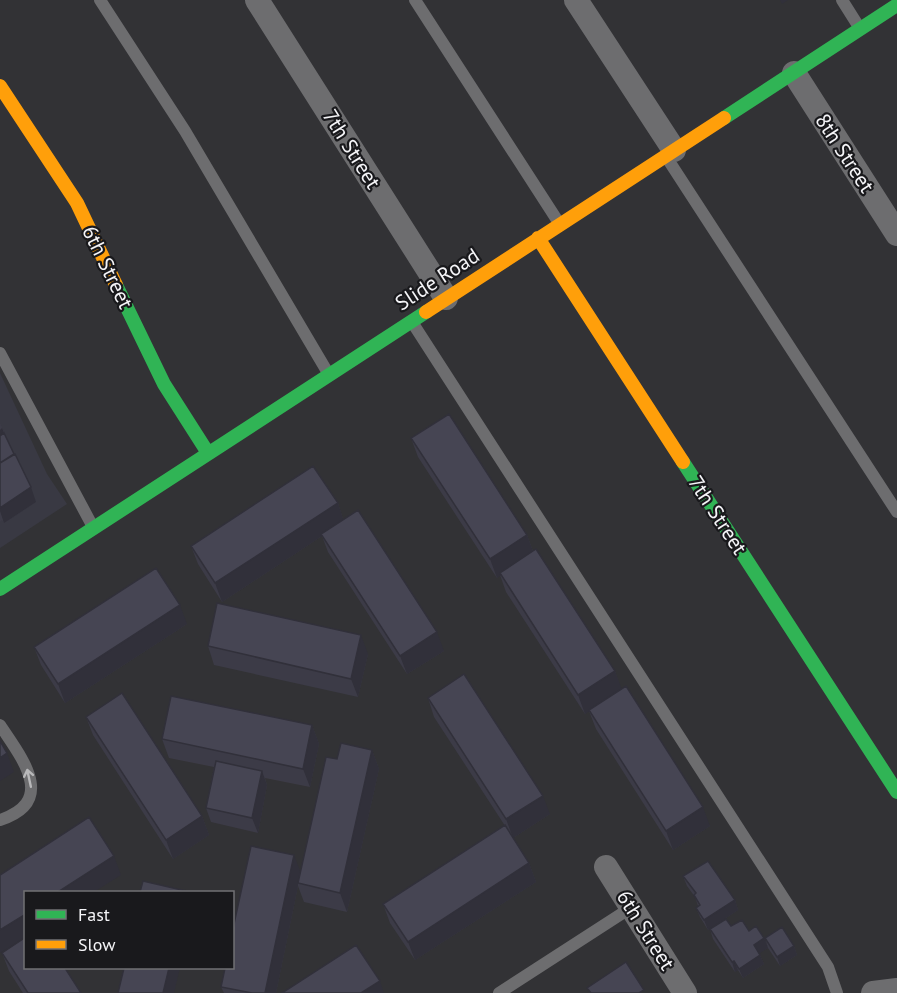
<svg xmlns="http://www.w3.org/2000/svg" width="897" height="993" viewBox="0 0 897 993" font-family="'PT Sans',sans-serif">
<rect width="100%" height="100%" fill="#323235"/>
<!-- built -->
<path fill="#393943" d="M0,373L47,474L67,504L0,548Z"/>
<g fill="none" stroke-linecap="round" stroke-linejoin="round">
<!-- lane -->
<path stroke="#6d6d6f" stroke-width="12" d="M100,0L185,131L328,373
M415,0L559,223
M842,0L859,27
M667,158L897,512
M412,322L828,967L837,993
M0,353L93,527
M0,725C21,757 58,801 0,820
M499,993L632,907"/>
<!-- street -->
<path stroke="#6d6d6f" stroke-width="24" d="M257,0L446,298
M576,0L674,150
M794,73L897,234
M606,867L685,993
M873,993L897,990"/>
<!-- fast -->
<path stroke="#30b455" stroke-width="14" d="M724,118L897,5
M116,285L164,384L208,453
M683,462L897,792
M0,589L426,312"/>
<!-- slow -->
<path stroke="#ff9f0a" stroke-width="14" d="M0,86L77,203L116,285
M538,238L683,462
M426,312L724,118"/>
</g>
<!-- wall -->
<path fill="#3c3b47" d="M0,423L36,502L4,523L2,520L0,522Z
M411,438L527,535L533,551L615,671L621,689L710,826L673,850L596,729L589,711L585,714L506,592L500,575L497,578L418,457Z
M338,503L343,519L444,651L407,674L328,552L322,536L222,602L198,564L191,546Z
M187,624L65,703L41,665L34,647Z
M208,646L368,654L358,697L214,665Z
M428,698L550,814L513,838L434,717Z
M86,717L202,816L209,835L173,859L93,735Z
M312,725L319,744L310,787L265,778L267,785L258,833L211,822L206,808L214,767L169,758L162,739Z
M372,750L379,769L347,912L304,902L298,886L276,993H224L221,987L300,872L337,759Z
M529,863L536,882L415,960L390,923L383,904Z
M683,876L735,900L738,910L708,930L700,917L696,908L698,906L695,897L687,886Z
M731,926L749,931L764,938L768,948L759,953L764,964L743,978L738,970L735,972L713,939L710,929Z
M765,938L794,946L797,955L780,966L768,948Z
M2,953L81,993H23L9,971Z"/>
<!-- shaded-wall -->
<path fill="#31303a" d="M780,0H788L782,4Z
M2,428L8,443L0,448V430Z
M31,487L36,502L4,523L0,511V508Z
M338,503L344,522L321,534L322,536L222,602L215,583Z
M527,535L534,554L497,578L490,559Z
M180,605L187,624L65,703L58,684Z
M437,632L444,651L407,674L400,656Z
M361,635L368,654L358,697L351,679Z
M615,671L622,690L585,714L578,695Z
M312,725L319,744L310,787L303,769Z
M372,750L379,769L347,912L340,893Z
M7,753L14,772L0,781V758Z
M262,771L267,785L258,833L252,818Z
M543,796L550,814L513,838L506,819Z
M703,807L710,826L673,850L666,831Z
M202,816L209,835L173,859L166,840Z
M294,855L301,873L298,883V886L276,993H265Z
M114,856L121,875L94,892H58Z
M529,863L536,882L415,960L408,942Z
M735,900L738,910L708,930L704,920Z
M26,914V937L0,953V930Z
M764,938L768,948L757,955L754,945Z
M794,946L797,955L780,966L777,957Z
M760,955L764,964L743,978L739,969Z
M734,961L738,970L735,972L732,962Z
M169,968H180L174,993H163Z
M380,981L384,993H361Z"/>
<!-- building -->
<path fill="#464553" stroke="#31303a" stroke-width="1.5" d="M449,414L527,535L490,559L411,438Z
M4,433L14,454L0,463V436Z
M15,454L31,487L0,508V463Z
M313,466L338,503L215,583L191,546Z
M358,510L437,632L400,656L321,534Z
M536,549L615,671L578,695L500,573Z
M156,568L180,605L58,684L34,647Z
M217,603L361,635L351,679L208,646Z
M464,674L543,796L506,819L428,698Z
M626,686L703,807L666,831L589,710Z
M122,693L202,816L166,840L86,717Z
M171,696L312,725L303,769L162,739Z
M0,741L7,753L0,758Z
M341,743L372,750L340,893L298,883L326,757L337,759Z
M216,761L262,771L252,818L206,808Z
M89,817L114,856L58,892H26V914L0,930V875Z
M505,825L529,863L408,942L383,904Z
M251,846L294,855L265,993H252L221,987L225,968H232V933Z
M708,861L735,900L704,920L696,908L700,905L694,895L696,893L683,876Z
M143,881L186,891L185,892H140Z
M726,919L731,926L742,920L749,931L756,926L764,938L754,945L760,955L739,969L734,961L732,962L710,929Z
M782,927L794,946L777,957L765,938Z
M26,937V968H65L81,993H28L2,953Z
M356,945L380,981L361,993H282Z
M626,962L644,990L639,993H591L587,988Z
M124,968H169L163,993H118Z"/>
<!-- one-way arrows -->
<defs><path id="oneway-shaft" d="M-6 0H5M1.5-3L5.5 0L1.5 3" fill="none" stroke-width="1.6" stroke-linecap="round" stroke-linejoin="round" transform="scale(1.5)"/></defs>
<use stroke="#b8b8ba" href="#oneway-shaft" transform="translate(29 778) rotate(-102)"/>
<g text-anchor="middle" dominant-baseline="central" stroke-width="4.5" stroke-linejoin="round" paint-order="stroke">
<!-- street labels -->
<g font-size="21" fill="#f5f5f8" stroke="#19191c">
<text transform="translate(352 149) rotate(58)">7th Street</text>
<text transform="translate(845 153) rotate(57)">8th Street</text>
<text transform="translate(108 267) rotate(64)">6th Street</text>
<text transform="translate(437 279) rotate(-33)">Slide Road</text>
<text transform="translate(718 515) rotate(57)">7th Street</text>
<text transform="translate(646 930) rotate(58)">6th Street</text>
</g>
</g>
<!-- legend -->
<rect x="24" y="891" width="210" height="78" fill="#19191c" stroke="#717174" stroke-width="1.5"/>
<rect x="36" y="910" width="30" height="9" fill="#30b455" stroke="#717174" stroke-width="1.5"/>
<text x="78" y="921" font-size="18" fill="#f5f5f8">Fast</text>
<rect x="36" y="940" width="30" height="9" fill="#ff9f0a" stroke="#717174" stroke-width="1.5"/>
<text x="78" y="951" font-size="18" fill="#f5f5f8">Slow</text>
</svg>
